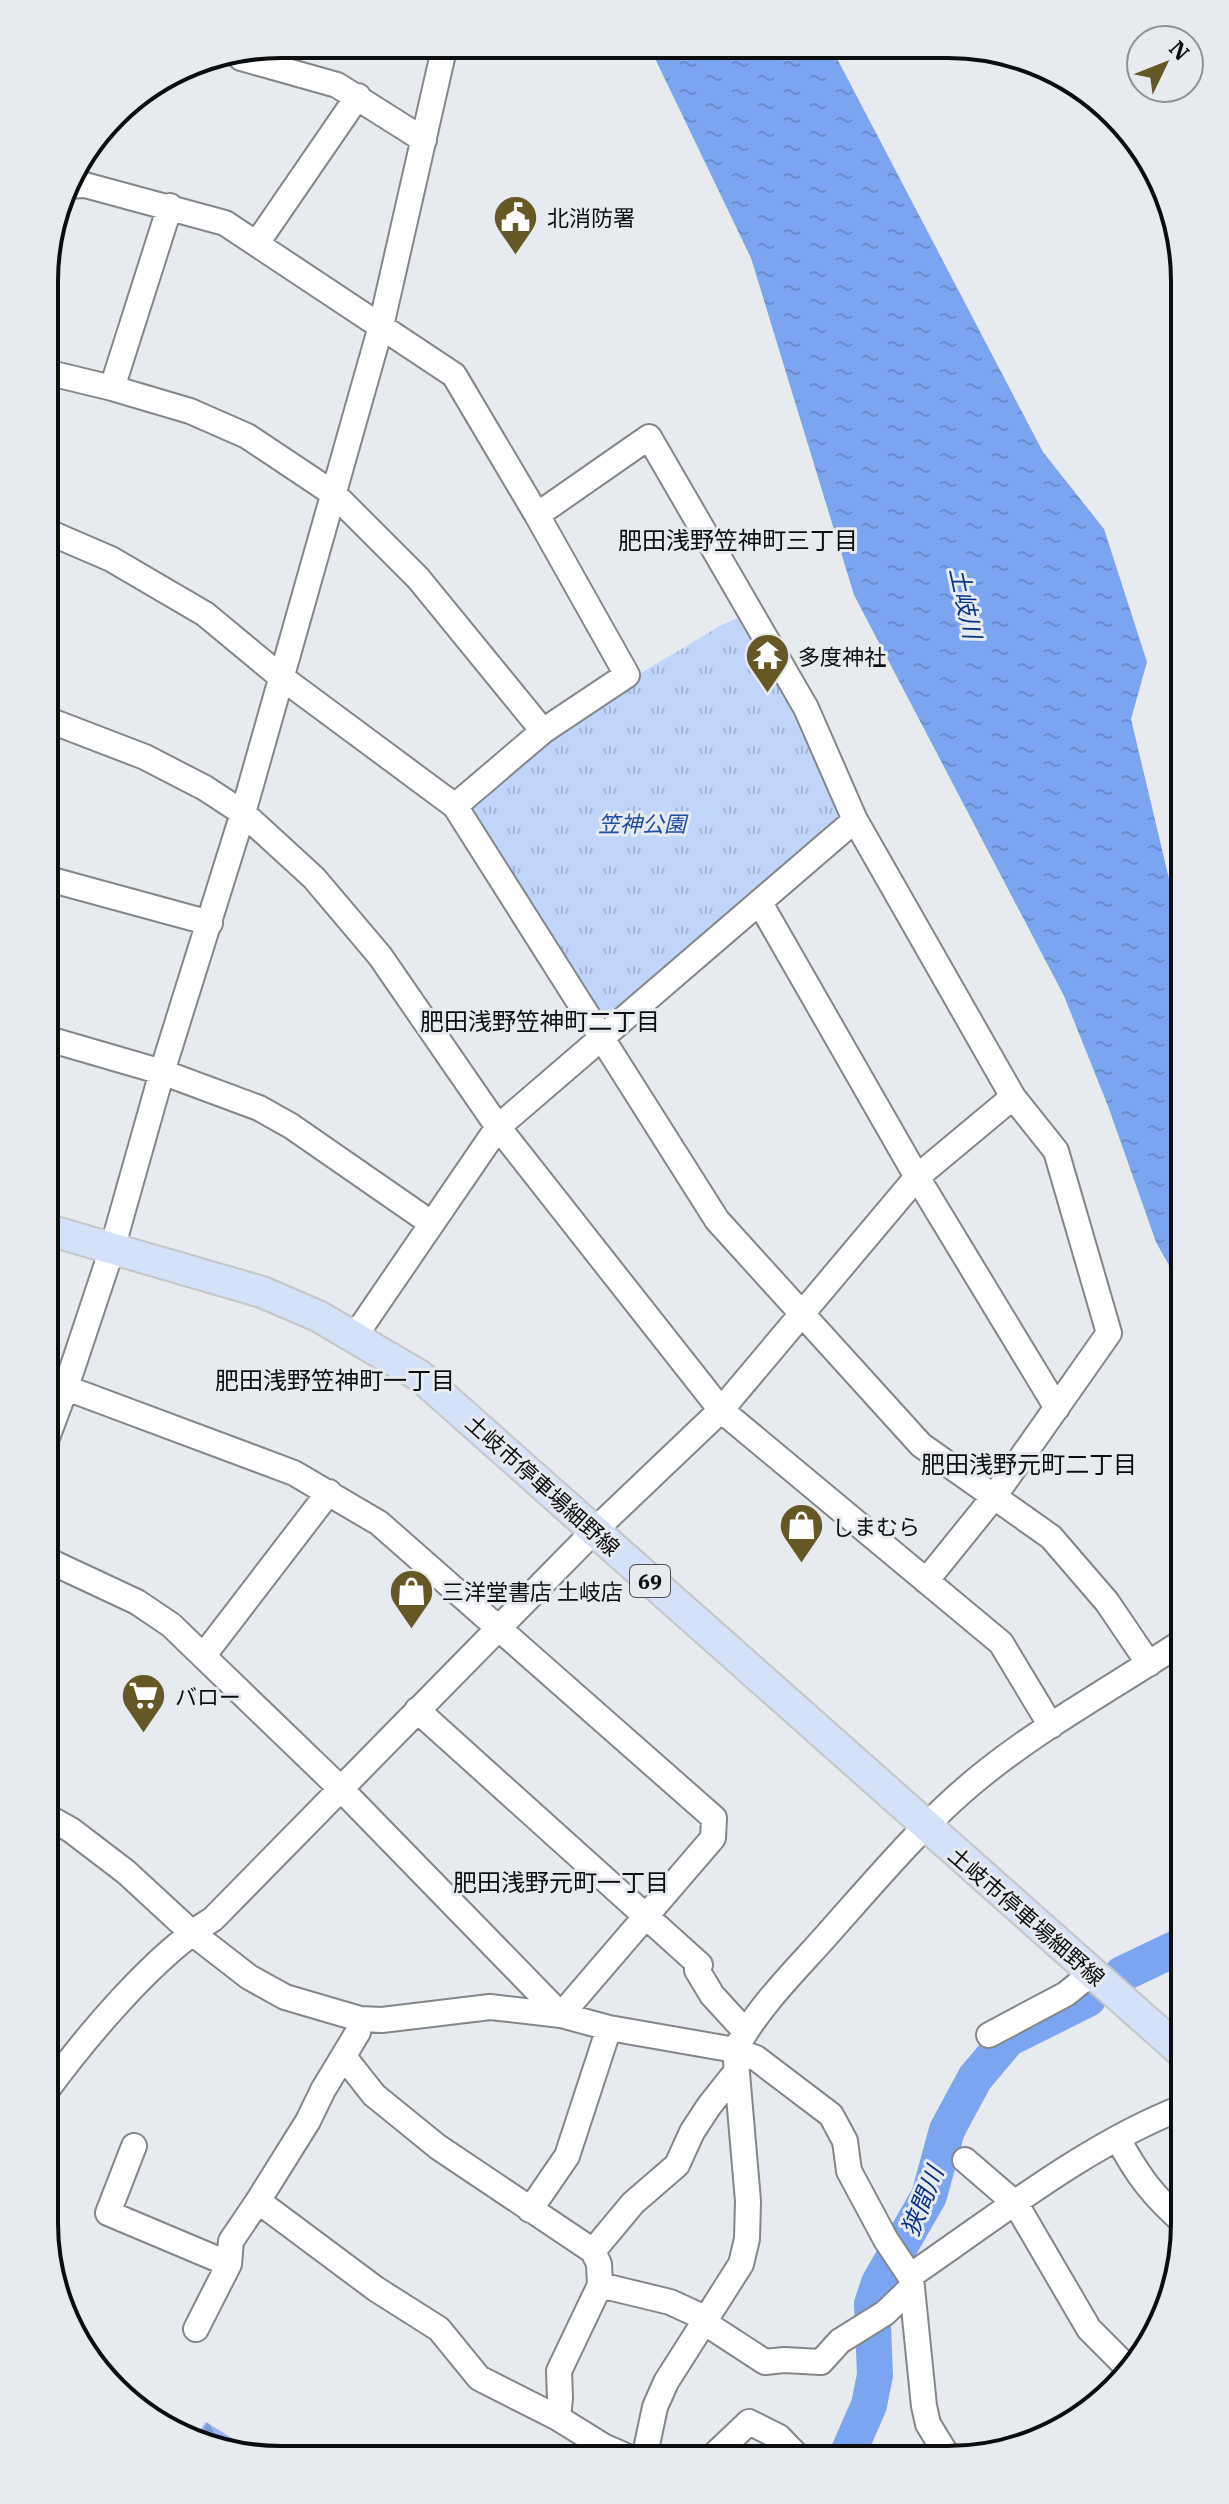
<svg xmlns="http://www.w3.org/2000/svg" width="1229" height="2504" viewBox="0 0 1229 2504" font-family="'IBM Plex Serif','Noto Sans JP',serif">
<defs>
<pattern id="forest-firs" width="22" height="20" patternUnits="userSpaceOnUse" patternTransform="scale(2)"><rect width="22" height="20" fill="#95b7f5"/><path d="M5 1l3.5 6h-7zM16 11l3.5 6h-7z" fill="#7f9cd1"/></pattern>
<pattern id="park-tufts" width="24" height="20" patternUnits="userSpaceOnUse" patternTransform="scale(2)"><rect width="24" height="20" fill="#c0d5f9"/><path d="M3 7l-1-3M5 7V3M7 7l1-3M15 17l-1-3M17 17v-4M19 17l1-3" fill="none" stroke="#a4b6d4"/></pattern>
<pattern id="water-ripples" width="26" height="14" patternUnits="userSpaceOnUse" patternTransform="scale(2)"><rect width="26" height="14" fill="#7ba5f1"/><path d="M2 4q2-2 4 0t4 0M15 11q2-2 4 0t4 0" fill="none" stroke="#698dcd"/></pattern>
</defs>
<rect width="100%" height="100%" fill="#e7eaee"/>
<!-- forest -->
<path fill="url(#forest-firs)" d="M206,2422L264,2458H265H249L197,2434Z"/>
<!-- park -->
<path fill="url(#park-tufts)" d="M744,615L800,714L841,824L606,1023L465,797L572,714L720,626Z"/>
<!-- water -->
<path fill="url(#water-ripples)" d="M649,46L831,47L1043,452L1104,529L1147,662L1131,719L1170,883L1185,931V1294L1156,1242L1108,1106L1064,996L854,595L751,258Z"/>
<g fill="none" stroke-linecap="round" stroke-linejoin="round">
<!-- river -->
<path stroke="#7ba5f1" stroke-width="36" d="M1122,1974L1185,1944
M845,2460L869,2405L875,2375L872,2304L879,2283L929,2196L947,2130L975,2078L1008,2039L1088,1999"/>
<defs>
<path id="minor" d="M236,53L241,58L337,85L424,140
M65,186L85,185L225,223L454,375L537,515L627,675L543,731L455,806
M257,243L358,96
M46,372L112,388L190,411L247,436L334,494L418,578L543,731
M112,388L170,206
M537,515L649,437L806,708L855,820L1013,1097L1056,1151L1109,1333L993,1498L926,1581
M46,531L111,559L205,614L281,677L455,806L717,1220L921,1445L1051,1537L1107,1602L1149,1664
M46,719L145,757L205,788L243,813L314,878L380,956L498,1127L721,1410L1001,1643L1051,1726
M45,878L210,923
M760,903L917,1177L1057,1408
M45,1038L162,1072L259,1108L291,1126L431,1223
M355,1336L498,1127L855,820
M45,1443L66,1387L112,1249L162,1072L243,813L381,326L445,45
M45,1559L137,1602L171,1625L340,1788L561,2015L713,1838L714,1818L379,1523L294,1473L45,1380
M204,1655L329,1492
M417,1710L700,1965L697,1970L712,1995L745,2031
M44,1815L71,1830L126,1872L191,1932L249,1977L285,1997L360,2019L382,2020L490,2007L561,2015L609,2028L735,2050L756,2058L831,2115L845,2141L849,2171L886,2240L910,2276C995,2218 1089,2143 1184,2107
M360,2019L358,2032L323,2090L308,2121L258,2201L376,2289L439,2329L479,2378L558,2418L560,2398L559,2371L600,2285L599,2264L593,2251L633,2203L677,2165L692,2132L709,2106L736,2072
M989,2035L1066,1994L1092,1973
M344,2057L374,2095L438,2147L593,2251
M44,2094C85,2038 154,1955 213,1919L594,1531L721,1410L917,1177L1013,1097
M1118,2139C1138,2176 1153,2196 1184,2223
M134,2146L108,2213L229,2264
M965,2160L1016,2204L1089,2329L1132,2372
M530,2210L567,2156L609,2028
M911,2278L924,2406L928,2424L950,2460
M600,2285L670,2302L705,2318
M702,2321L765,2362L784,2360L821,2362L840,2341L885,2313L912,2287
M196,2329L229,2264L231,2241L258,2201
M558,2418L603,2446L633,2459
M644,2459L655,2407L666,2382L741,2264L747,2239L748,2201L735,2050C758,2007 794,1972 826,1936C876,1880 928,1817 987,1771C1049,1722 1119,1684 1185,1640
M710,2459L749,2422L779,2437L801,2460"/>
<path id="major" d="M45,1229L262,1292L318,1316L420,1376L1185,2055"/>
</defs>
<!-- minor casing -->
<use href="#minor" stroke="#84878a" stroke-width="28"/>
<!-- major casing -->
<use href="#major" stroke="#c5c5c5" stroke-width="34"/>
<!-- minor -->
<use href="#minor" stroke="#fff" stroke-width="24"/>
<!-- major -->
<use href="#major" stroke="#d3e1f9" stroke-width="30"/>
</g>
<!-- icons -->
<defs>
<symbol id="civic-pin" viewBox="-11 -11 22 30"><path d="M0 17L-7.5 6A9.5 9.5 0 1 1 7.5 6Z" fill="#665825" stroke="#e7eaee"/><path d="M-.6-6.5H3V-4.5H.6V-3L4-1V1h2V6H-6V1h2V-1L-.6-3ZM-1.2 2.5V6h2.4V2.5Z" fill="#fff"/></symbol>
<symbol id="temple-pin" viewBox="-11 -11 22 30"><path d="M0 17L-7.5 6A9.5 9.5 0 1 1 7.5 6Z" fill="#665825" stroke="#e7eaee"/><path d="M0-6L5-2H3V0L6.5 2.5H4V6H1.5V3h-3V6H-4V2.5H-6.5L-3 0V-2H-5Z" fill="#fff"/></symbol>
<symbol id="shop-pin" viewBox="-11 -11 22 30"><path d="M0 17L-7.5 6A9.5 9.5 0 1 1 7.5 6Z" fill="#665825" stroke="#e7eaee"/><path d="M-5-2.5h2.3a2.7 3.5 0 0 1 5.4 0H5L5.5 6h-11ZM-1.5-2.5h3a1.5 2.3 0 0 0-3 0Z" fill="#fff"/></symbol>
<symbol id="supermarket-pin" viewBox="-11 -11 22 30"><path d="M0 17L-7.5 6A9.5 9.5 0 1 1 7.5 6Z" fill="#665825" stroke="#e7eaee"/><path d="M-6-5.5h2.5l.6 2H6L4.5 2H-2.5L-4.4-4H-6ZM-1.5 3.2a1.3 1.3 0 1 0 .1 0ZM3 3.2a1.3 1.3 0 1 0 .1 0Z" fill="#fff"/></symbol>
</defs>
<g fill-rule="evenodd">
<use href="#civic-pin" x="490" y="192" width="51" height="69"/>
<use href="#temple-pin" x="742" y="630" width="51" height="69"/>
<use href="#shop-pin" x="776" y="1500" width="51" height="69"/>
<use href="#shop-pin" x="386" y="1566" width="51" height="69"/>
<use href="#supermarket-pin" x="118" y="1670" width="51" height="69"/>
</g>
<g text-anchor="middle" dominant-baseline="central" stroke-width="6" stroke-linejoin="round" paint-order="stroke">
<!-- shield labels -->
<rect fill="#e7eaee" stroke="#4e4f52" stroke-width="2" x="630" y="1565" width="40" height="32" rx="6"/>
<g font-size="20" font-weight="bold" fill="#0c0d0f">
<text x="650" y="1581">69</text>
</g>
<!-- poi labels -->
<g font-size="22" fill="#0c0d0f" stroke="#e7eaee" text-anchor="start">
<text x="547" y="217">北消防署</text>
<text x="798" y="656">多度神社</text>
<text x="832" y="1526">しまむら</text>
<text x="442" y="1591">三洋堂書店 土岐店</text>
<text x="175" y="1696">バロー</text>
</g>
<!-- park labels -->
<g font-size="22" font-style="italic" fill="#1e4ba3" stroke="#e7eaee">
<text x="642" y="823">笠神公園</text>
</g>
<!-- street labels -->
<g font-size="22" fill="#0c0d0f" stroke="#e7eaee">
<text transform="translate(543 1485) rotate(42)">土岐市停車場細野線</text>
<text transform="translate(1027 1916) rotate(41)">土岐市停車場細野線</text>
</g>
<!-- neighbourhood labels -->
<g font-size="24" fill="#0c0d0f" stroke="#e7eaee">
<text x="738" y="540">肥田浅野笠神町三丁目</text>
<text x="540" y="1021">肥田浅野笠神町二丁目</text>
<text x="335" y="1380">肥田浅野笠神町一丁目</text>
<text x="1029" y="1464">肥田浅野元町二丁目</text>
<text x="561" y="1882">肥田浅野元町一丁目</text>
</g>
<!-- water labels -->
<g font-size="24" font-style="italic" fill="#053287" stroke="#e7eaee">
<text transform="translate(966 603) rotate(78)">土岐川</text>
<text transform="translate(922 2201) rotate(-68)">狭間川</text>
</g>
</g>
<!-- crop -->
<path d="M0 0H1229V2504H0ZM281 58H948A223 223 0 0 1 1171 281V2223A223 223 0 0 1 948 2446H281A223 223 0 0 1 58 2223V281A223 223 0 0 1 281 58Z" fill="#e7eaee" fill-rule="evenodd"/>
<path fill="none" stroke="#0c0d0f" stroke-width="4" d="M281 58H948A223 223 0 0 1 1171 281V2223A223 223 0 0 1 948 2446H281A223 223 0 0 1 58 2223V281A223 223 0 0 1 281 58Z"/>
<!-- north arrow -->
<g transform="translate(1165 64) rotate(47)"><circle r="38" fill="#e7eaee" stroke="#8f9295" stroke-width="2"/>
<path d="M0-6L14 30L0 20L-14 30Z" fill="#665825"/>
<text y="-12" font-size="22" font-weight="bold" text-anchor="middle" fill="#0c0d0f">N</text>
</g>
</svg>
